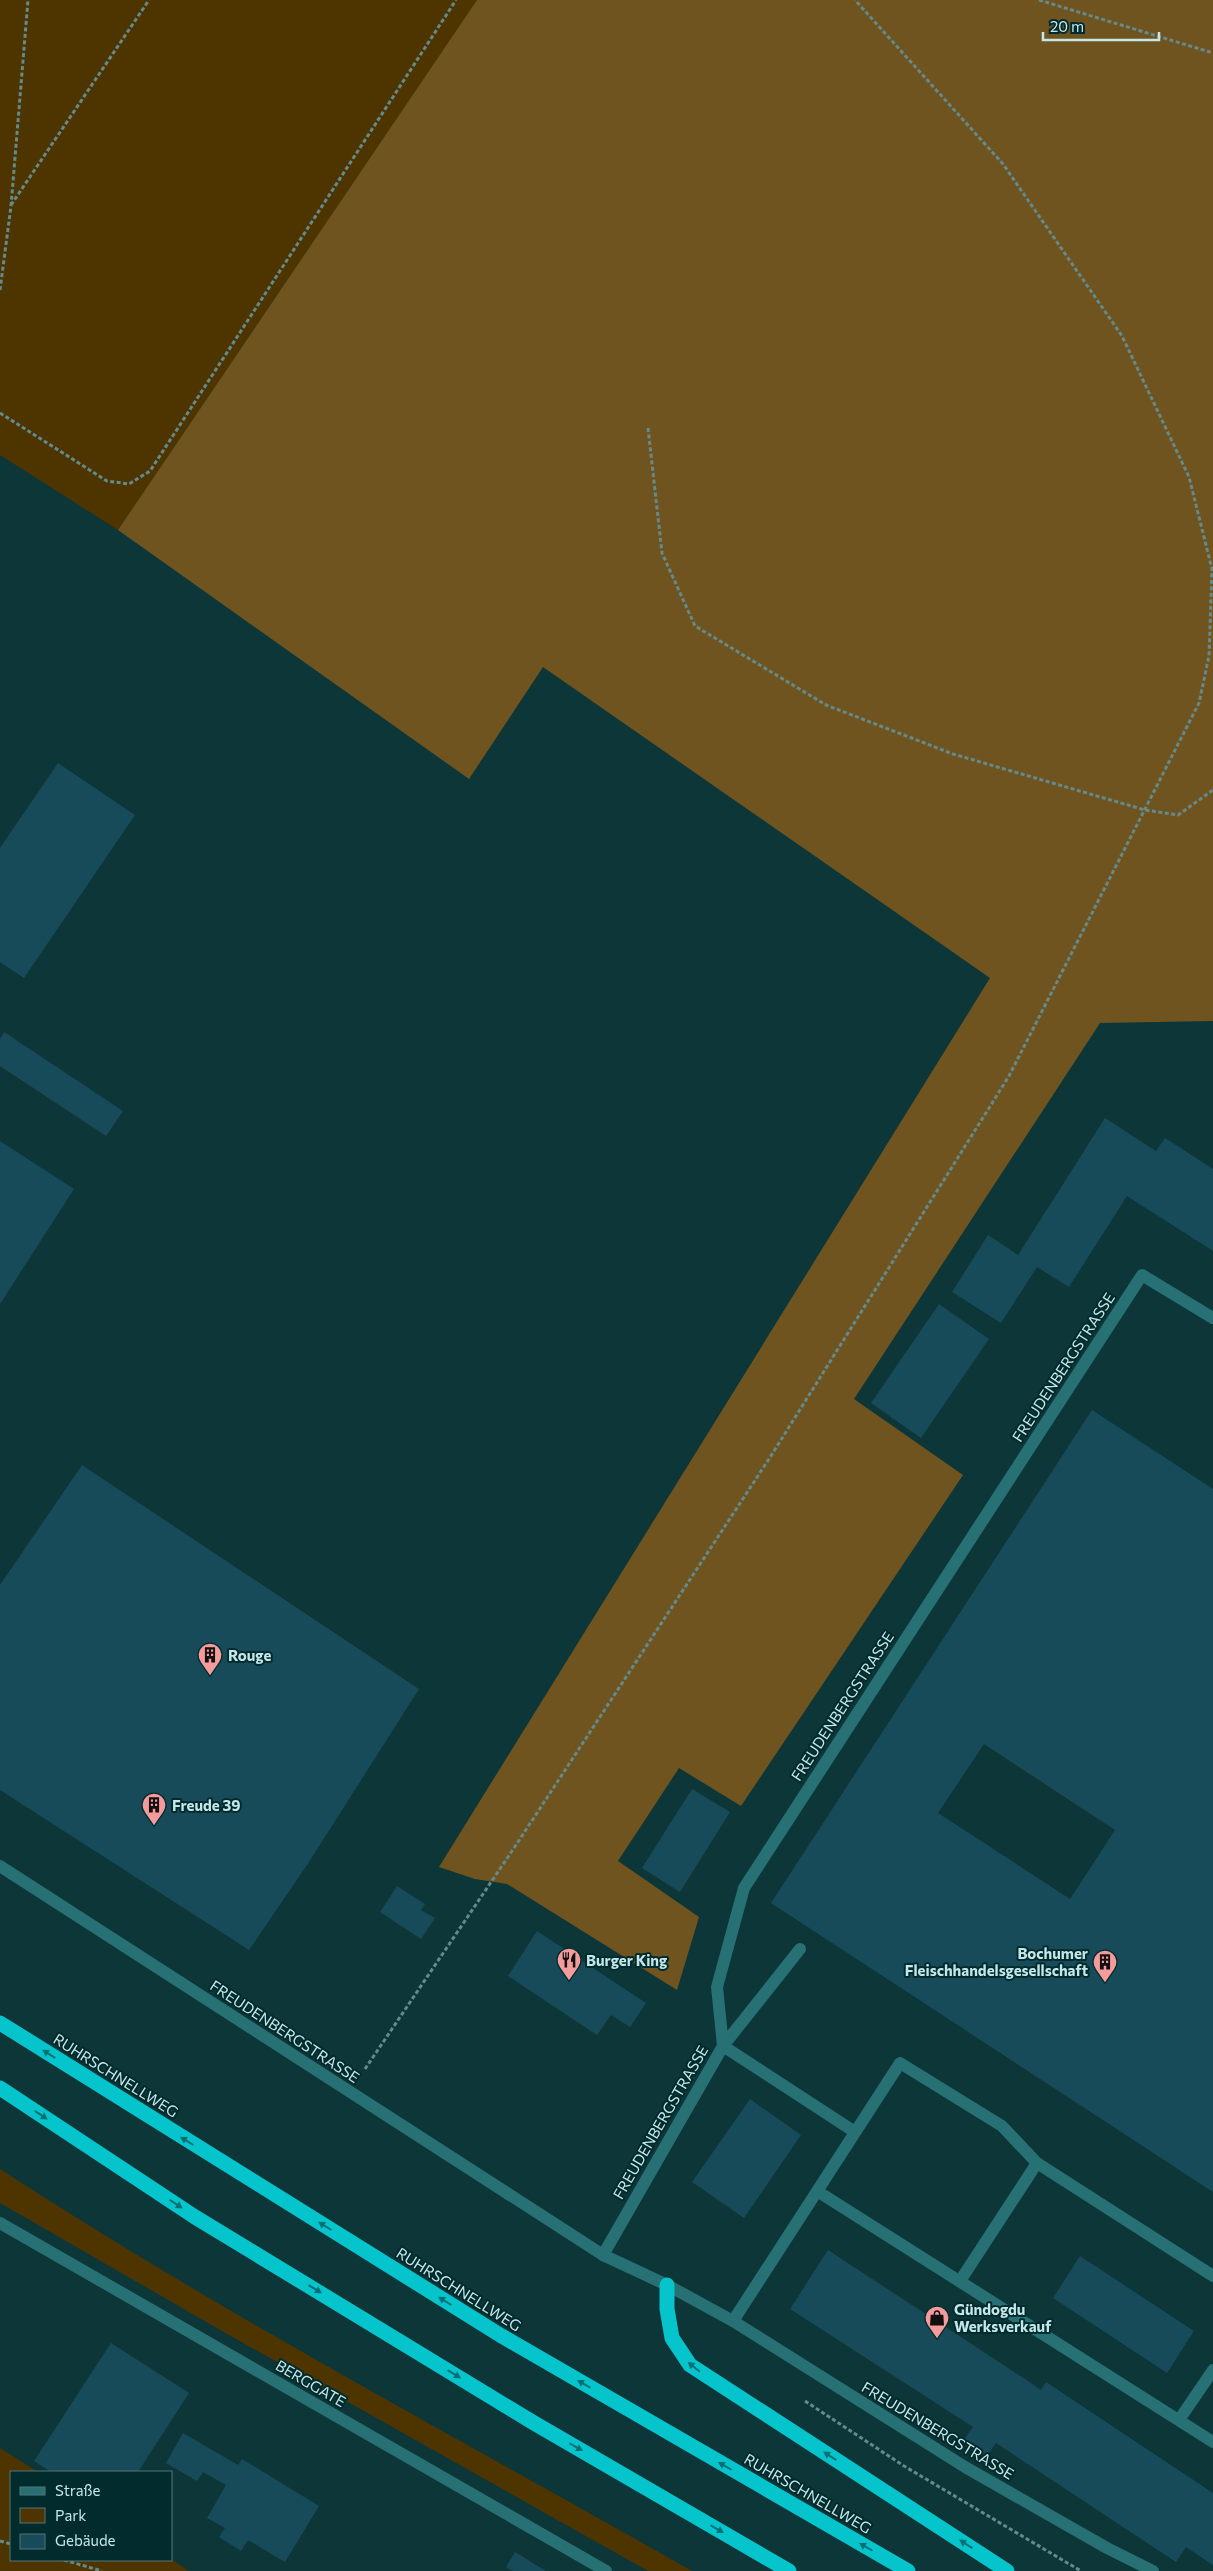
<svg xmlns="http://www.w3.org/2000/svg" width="1213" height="2571" viewBox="0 0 1213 2571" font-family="Commissioner,sans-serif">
<rect width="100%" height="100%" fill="#0d3638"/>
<!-- green -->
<path fill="#4e3500" d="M0,0H477L118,530L0,455Z
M0,2169C224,2315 460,2439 692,2571H648L229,2335L0,2203Z
M0,2448L38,2472H11V2560L171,2559L189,2571H0Z"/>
<!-- forest -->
<path fill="#70541f" d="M477,0H1213V1021L1100,1023L854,1399L963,1475L741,1806L679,1768L618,1861L699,1917L677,1990L507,1884L475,1879L439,1867L990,978L543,667L469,779L118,530Z"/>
<!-- building -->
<path fill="#184b59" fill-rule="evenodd" d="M58,763L135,815L24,978L0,962V848Z
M4,1032L123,1111L106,1136L0,1066V1039Z
M1105,1118L1156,1151L1165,1138L1213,1169V1251L1127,1196L1069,1287L1037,1267L1001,1323L952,1292L988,1235L1018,1255Z
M0,1141L74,1189L0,1304Z
M939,1304L989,1339L921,1438L871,1403Z
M1092,1410L1213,1489V2192L771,1903ZM984,1744L1115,1830L1070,1899L938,1813Z
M82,1465L419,1689L309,1862L249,1950L0,1790V1585Z
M692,1789L730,1812L680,1892L642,1868Z
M397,1886L425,1904L421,1910L435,1918L421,1939L380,1912Z
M537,1931L646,2003L630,2027L611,2015L597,2035L508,1976Z
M750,2099L801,2135L744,2218L692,2182Z
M828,2250L1034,2385L1041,2390L1046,2382L1213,2493V2565L1186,2547L1176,2562L996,2443L986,2457L963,2441L973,2427L790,2309Z
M1080,2256L1194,2331L1167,2373L1053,2298Z
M111,2343L189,2393L138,2472H51L34,2461Z
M183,2433L238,2465L242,2459L319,2506L285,2562L248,2540L241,2551L219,2537L225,2528L207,2518L226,2485L203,2472L197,2481L166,2463Z
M515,2552L546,2571H513L506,2567Z"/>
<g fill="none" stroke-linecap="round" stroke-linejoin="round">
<!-- path -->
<path stroke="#648a8c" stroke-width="3" stroke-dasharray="4 2.5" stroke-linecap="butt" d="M1039,0L1213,53
M11,205L149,0
M0,290L11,206L28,0
M0,413L107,481L129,484L150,471L456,0
M648,428L662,553L695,626L826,705L953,754L1145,810L1178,815L1213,790
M365,2069L514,1848L769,1459L1009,1076L1199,703L1209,656L1212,569L1189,477L1122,336L1003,164L855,0
M805,2401L904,2466L1081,2571
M0,2541L11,2544
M64,2560L102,2571"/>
<!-- service -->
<path stroke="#277074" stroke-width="12" d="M800,1949L723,2046L855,2132
M817,2191L1213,2442
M603,2255L723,2046L717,1987L744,1888L1142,1275L1213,1318
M960,2281L1037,2163
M733,2321L900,2063L1002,2126L1037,2163L1213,2276
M1179,2420L1213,2370"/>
<!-- minor -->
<path stroke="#277074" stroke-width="12" d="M0,1866L603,2255L667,2285L733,2321L965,2467L1107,2548L1153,2571
M0,2223L606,2571"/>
<!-- motorway -->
<path stroke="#06c4cc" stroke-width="15" d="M0,2023L500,2335L908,2571
M0,2088L195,2217L534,2423L789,2571
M667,2285V2309L672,2338L690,2365L1007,2571"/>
</g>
<!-- one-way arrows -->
<defs><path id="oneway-solid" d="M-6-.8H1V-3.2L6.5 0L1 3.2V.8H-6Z" transform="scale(1.25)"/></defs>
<g fill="#047075">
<use href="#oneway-solid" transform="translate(49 2054) rotate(-148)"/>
<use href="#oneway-solid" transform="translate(41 2115) rotate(33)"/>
<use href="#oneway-solid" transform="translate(187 2141) rotate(-148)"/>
<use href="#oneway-solid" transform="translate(176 2204) rotate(33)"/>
<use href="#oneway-solid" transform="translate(325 2226) rotate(-148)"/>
<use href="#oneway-solid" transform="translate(315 2289) rotate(31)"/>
<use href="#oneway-solid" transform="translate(445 2301) rotate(-148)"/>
<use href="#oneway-solid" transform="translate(694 2367) rotate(-141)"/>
<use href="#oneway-solid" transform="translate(454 2374) rotate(31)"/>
<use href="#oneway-solid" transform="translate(584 2384) rotate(-150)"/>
<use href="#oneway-solid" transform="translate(576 2447) rotate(30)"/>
<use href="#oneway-solid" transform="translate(830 2456) rotate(-147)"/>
<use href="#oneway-solid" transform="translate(725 2466) rotate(-150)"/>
<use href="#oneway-solid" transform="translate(717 2529) rotate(30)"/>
<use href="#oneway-solid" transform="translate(966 2544) rotate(-147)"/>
<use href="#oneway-solid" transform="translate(866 2547) rotate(-150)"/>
</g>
<!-- icons -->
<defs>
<symbol id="building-pin" viewBox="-11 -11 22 30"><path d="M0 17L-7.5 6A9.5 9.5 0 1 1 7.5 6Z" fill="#f59b9b" stroke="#022b2d"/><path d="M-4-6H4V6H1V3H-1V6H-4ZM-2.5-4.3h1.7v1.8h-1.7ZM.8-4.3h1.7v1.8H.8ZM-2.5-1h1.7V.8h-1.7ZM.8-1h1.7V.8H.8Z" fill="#111"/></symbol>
<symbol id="restaurant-pin" viewBox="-11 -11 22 30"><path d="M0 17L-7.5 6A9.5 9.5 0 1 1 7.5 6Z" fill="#f59b9b" stroke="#022b2d"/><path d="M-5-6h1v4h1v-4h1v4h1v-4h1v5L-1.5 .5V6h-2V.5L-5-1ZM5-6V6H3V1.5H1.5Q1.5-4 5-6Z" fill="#111"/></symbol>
<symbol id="shop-pin" viewBox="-11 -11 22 30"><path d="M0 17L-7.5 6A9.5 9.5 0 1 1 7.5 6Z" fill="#f59b9b" stroke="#022b2d"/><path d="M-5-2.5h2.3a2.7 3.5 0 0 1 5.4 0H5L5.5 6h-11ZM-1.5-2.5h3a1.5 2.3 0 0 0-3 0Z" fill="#111"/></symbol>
</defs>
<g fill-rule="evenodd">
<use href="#building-pin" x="196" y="1641" width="28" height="38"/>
<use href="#building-pin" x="140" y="1791" width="28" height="38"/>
<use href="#restaurant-pin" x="555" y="1946" width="28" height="38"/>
<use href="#building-pin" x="1091" y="1948" width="28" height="38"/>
<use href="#shop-pin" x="923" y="2304" width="28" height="38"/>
</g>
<g text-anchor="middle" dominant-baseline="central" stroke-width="4" stroke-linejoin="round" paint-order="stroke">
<!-- street labels -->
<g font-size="15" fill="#c5e7e9" stroke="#022b2d">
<text transform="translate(1063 1367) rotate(-57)">FREUDENBERGSTRASSE</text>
<text transform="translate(842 1706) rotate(-57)">FREUDENBERGSTRASSE</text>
<text transform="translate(285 2031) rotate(33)">FREUDENBERGSTRASSE</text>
<text transform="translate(116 2075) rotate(32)">RUHRSCHNELLWEG</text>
<text transform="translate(660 2122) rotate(-60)">FREUDENBERGSTRASSE</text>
<text transform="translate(459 2289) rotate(32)">RUHRSCHNELLWEG</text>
<text transform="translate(311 2383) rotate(30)">BERGGATE</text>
<text transform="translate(938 2430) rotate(31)">FREUDENBERGSTRASSE</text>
<text transform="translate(808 2493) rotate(30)">RUHRSCHNELLWEG</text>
</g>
<!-- poi labels -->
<g font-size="15" font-weight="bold" fill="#c5e7e9" stroke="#022b2d" text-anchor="start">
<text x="228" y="1655">Rouge</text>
<text x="172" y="1805">Freude 39</text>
<text x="1088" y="1953" text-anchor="end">Bochumer<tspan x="1088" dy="17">Fleischhandelsgesellschaft</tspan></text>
<text x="586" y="1960">Burger King</text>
<text x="954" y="2309">Gündogdu<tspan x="954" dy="17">Werksverkauf</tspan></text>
</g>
</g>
<!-- legend -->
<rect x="10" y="2471" width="162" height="90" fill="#022b2d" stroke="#507678"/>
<rect x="20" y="2487" width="25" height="8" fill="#277074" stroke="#507678"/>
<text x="55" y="2496" font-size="15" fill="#c5e7e9">Straße</text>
<rect x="20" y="2508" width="25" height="15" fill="#4e3500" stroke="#507678"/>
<text x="55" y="2521" font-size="15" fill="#c5e7e9">Park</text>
<rect x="20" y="2534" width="25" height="15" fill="#184b59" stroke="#507678"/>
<text x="55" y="2546" font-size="15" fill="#c5e7e9">Gebäude</text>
<!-- scale -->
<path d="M1043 32v8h116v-8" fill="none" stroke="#c5e7e9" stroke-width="2.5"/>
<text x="1050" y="32" font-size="15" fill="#c5e7e9" stroke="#022b2d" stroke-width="4" paint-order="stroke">20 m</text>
</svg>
